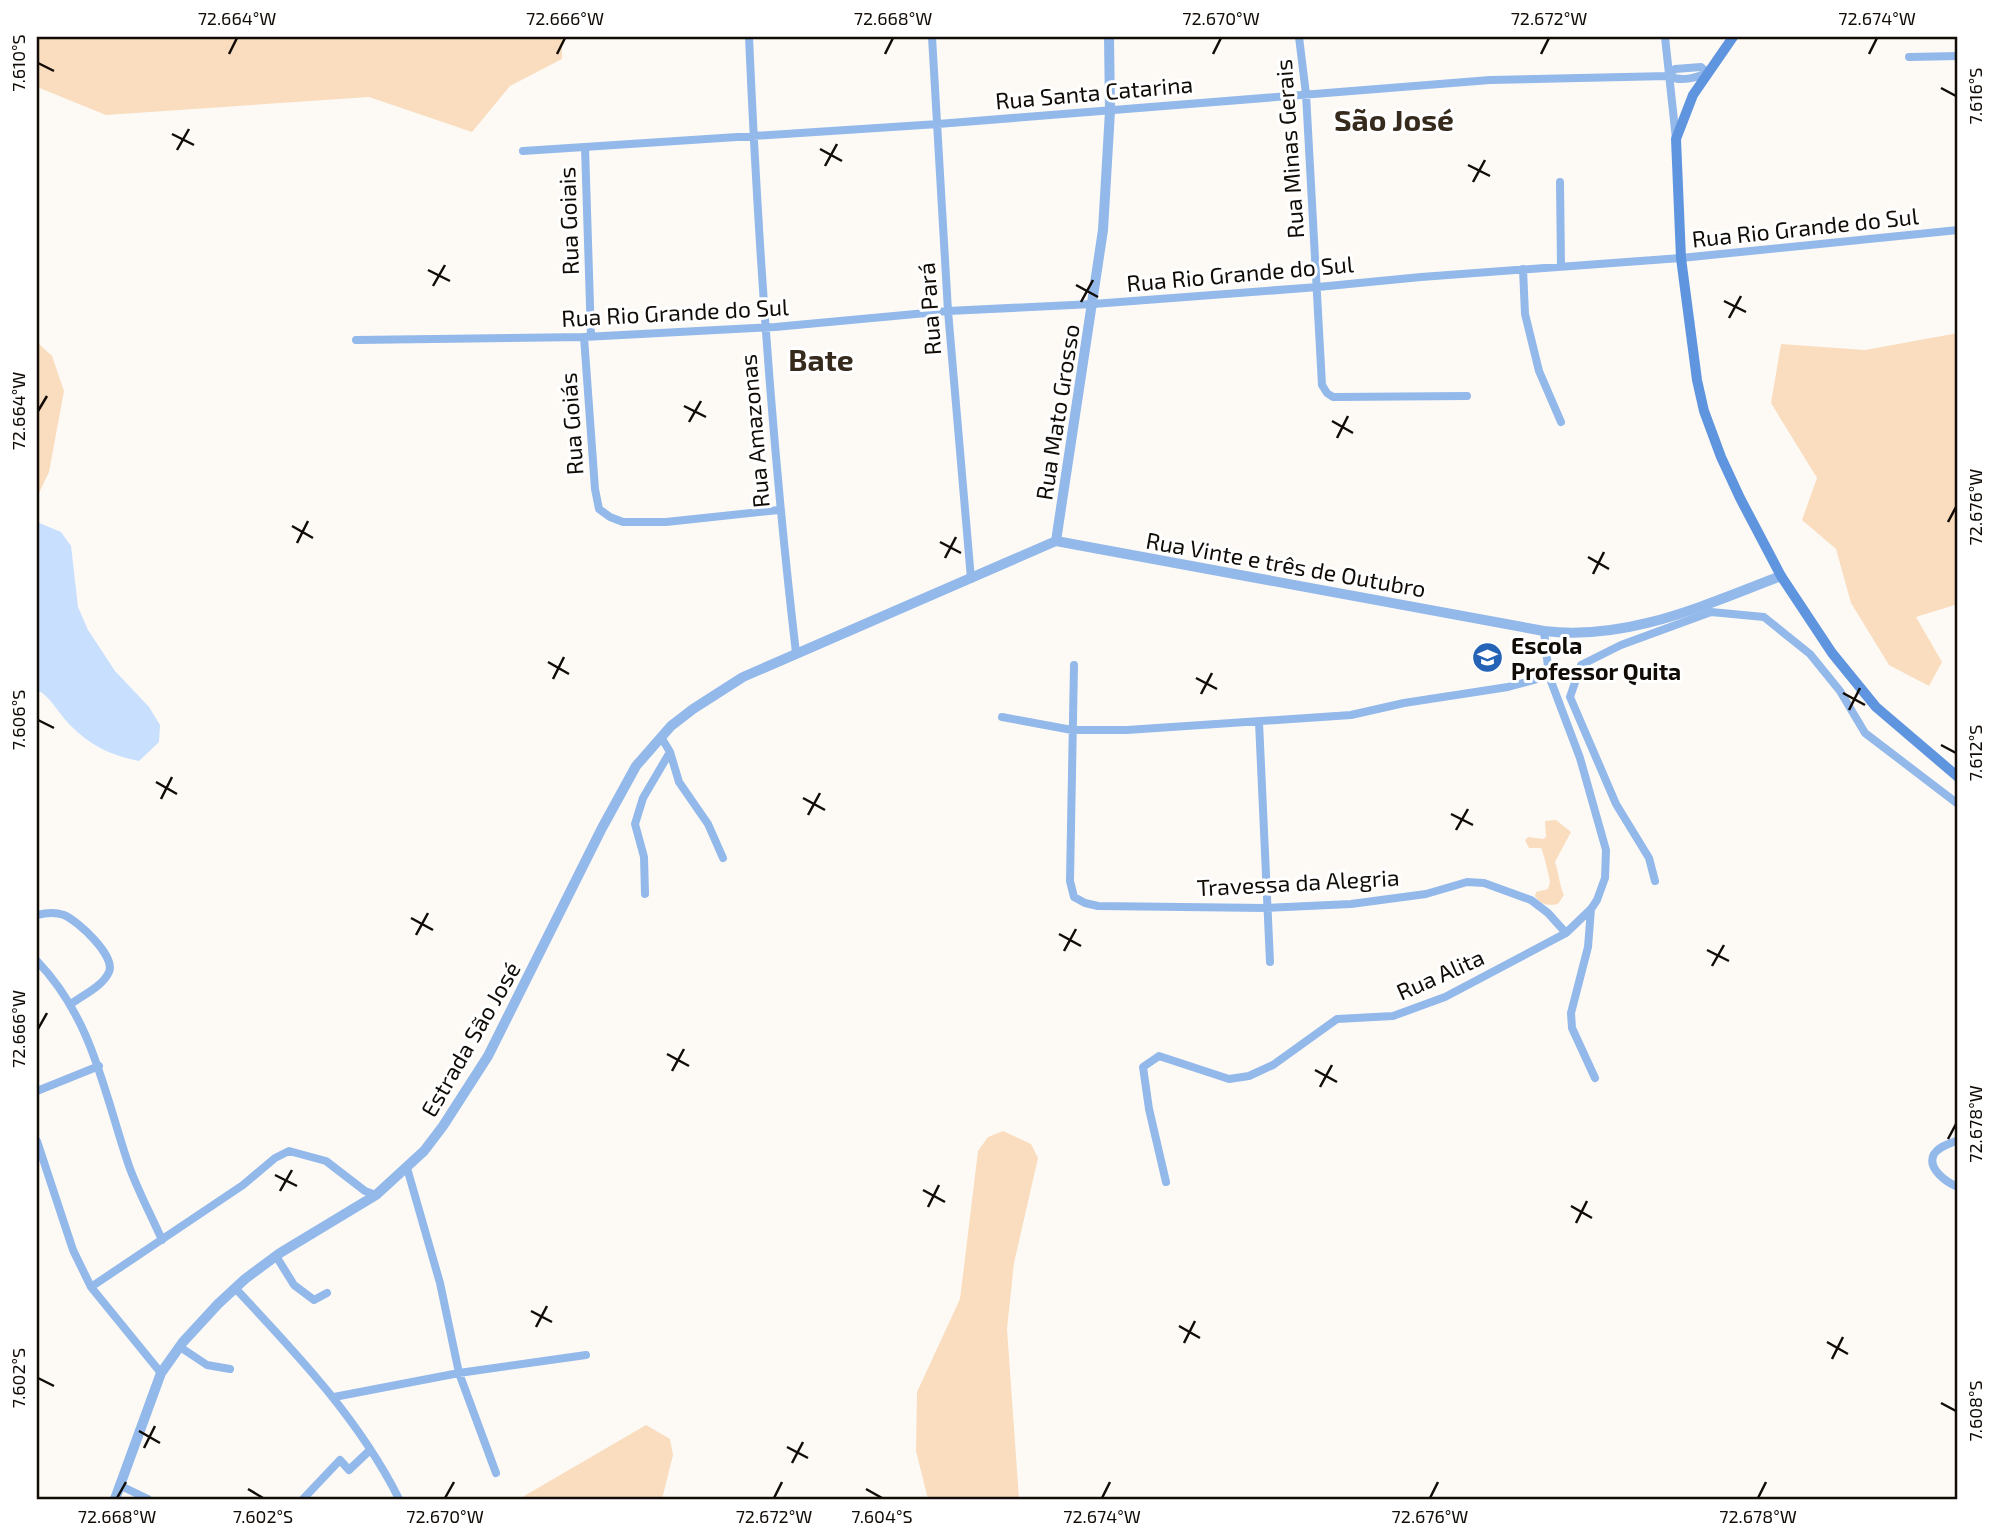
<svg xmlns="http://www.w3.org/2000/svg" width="1995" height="1536" viewBox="0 0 1995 1536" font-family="'Exo 2',sans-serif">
<rect width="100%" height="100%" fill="#fdfaf6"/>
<!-- green -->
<path fill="#f9ddbe" d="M37,37H562V59L510,86L472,132L369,97L106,115L37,87Z
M1958,333V604L1916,617L1942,662L1929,686L1889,665L1851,603L1836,549L1802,520L1817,478L1771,403L1781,344L1865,350Z
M37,342L52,356L64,391L49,472L37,497Z
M1556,820L1571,832L1555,862C1559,873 1559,884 1564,895L1558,904C1548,906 1541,905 1535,896L1536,892L1548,889L1550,882C1550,879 1543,851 1541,848H1529L1525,840L1528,837L1543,839L1546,837L1545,821Z
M1003,1131L1031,1144L1038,1158L1014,1263L1007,1329L1019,1499H928L916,1451L917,1392L960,1299L978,1151L988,1137Z
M646,1425L670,1439L673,1455L662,1499H519Z"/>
<!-- water -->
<path fill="#c8dffe" d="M37,522L61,532L71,546L78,607L88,630L115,671L149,707L160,725L159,742L139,761C112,756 89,745 70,725C59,714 54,702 41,692H37Z"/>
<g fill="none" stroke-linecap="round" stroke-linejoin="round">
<!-- minor -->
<path stroke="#93b8ea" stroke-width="8" d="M749,37C758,243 772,448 796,653
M932,37L948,311L971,579
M1299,37L1306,94L1322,385L1327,393L1333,397L1467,396
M1665,37L1676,139
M1909,57L1958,56
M1668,76L1675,69L1701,67L1708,73
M585,147L591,337
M523,151L938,124L1490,80L1668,76C1681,82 1695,78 1708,73
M1560,182L1561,266
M1523,269L1525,314L1539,371L1561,422
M584,337L595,489L599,509L610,517L623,522H666L779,510
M356,340L584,337L775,327L948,311L1093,304L1318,287L1421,277L1681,258L1958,230
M1074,665L1070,881L1074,897L1085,903L1098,906L1266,908L1351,904L1426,894L1467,882L1484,883L1531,900L1548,913L1566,933
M1002,717L1072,730H1127L1351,715L1404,703L1508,687L1549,676
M1259,722L1270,962
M670,752L679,782L708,824L723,858
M1655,881L1649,858L1616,804L1570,697L1581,665L1621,645L1711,612L1764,617L1810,654L1840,691L1865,733L1958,804
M645,894L644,857L635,824L643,798L670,752L661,737
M1591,909L1588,947L1571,1013L1572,1028L1595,1078
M37,915C45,913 55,912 64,915C78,921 116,956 109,972C103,986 83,995 71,1004
M37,961C93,1019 104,1093 129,1166C138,1191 151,1215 162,1240
M37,1091L99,1066
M1958,1140C1950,1144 1939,1146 1934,1154C1926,1169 1948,1183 1958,1187
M37,1141L73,1250L91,1287L161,1373
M407,1168L440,1283L459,1373L496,1473
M1166,1182L1149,1109L1143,1067L1159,1056L1229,1079L1249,1076L1273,1065L1337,1019L1393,1016L1445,997L1566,933L1591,909L1597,900L1605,878L1606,850L1580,758L1549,676L1544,631
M276,1256L294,1285L314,1300L327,1293
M91,1287L243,1185L275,1158L289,1151L326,1161L365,1191L376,1195
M235,1288C296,1353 359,1419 399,1499
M180,1347L207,1365L230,1369
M334,1397L459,1373L586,1355
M121,1486L148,1499
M303,1499L340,1460L349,1470L370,1450"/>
<!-- tertiary -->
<path stroke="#93b8ea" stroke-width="10" d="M1056,541L1103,230L1110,111L1109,37
M115,1499L161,1373L183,1342L218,1304L245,1279L280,1253L376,1195L424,1151L443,1126L488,1056L602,828L636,766L671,726L693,709L743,677L1056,541L1544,631C1629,641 1704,605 1781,576"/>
<!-- secondary -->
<path stroke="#5f95df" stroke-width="10" d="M1733,37L1693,95L1676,139L1681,258L1697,380L1704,411L1721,457L1740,498L1781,576L1832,653L1876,707L1958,777"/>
</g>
<!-- ticks -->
<path fill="none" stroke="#120c07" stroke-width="2.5" d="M229,54L237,38M557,54L565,38M885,54L893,38M1213,54L1221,38M1541,54L1549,38M1869,54L1877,38M38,63L54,71M1941,88L1956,96M172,134L194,145M820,149L842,161M177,150L189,129M1468,165L1490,176M825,166L837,144M1473,182L1485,160M428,270L450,281M1076,285L1098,297M433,286L445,265M1724,301L1746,312M1081,302L1093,280M1729,318L1741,296M684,406L706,417M38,411L47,396M1332,421L1353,433M689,422L701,401M1337,438L1348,416M1948,522L1956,507M292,526L313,538M940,542L961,553M297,543L308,521M1588,557L1609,569M945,558L956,537M1593,574L1604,552M548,662L569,674M1196,678L1217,689M553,679L564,657M1843,693L1865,705M1201,694L1212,673M1849,710L1860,688M38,720L54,728M1941,745L1956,753M156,782L177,794M803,798L825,810M161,799L172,777M1451,814L1473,825M808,815L820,793M1456,830L1468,809M411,918L433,930M1059,934L1081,946M416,935L428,913M1707,950L1729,961M1064,951L1076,929M1712,966L1724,945M38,1029L47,1013M667,1054L689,1066M1315,1070L1337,1082M672,1071L684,1049M1320,1087L1332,1065M1948,1139L1956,1124M275,1175L297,1186M923,1190L945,1202M280,1191L292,1170M1571,1206L1592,1218M928,1207L939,1185M1576,1223L1587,1201M531,1311L552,1322M1179,1326L1200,1338M536,1327L547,1306M1827,1342L1848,1354M1184,1343L1195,1321M1832,1359L1843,1337M38,1378L54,1386M1941,1403L1956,1411M139,1431L160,1443M787,1447L808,1458M144,1448L155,1426M792,1463L803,1442M248,1489L263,1498M866,1489L882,1498M117,1498L126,1482M445,1498L454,1482M774,1498L782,1482M1102,1498L1110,1482M1430,1498L1438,1482M1758,1498L1766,1482"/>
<!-- icons -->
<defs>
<symbol id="school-disc" viewBox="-11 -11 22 22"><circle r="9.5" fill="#2463b5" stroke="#fff"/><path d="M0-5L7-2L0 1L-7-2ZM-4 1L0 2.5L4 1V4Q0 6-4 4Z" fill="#fff"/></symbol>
</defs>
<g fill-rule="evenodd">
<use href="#school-disc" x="1470" y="640" width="35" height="35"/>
</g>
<g text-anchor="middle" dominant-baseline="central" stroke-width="6" stroke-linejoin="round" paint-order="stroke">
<!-- street labels -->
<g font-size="23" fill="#120c07" stroke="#fff">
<text transform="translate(1094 92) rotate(-5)">Rua Santa Catarina</text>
<text transform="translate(1289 149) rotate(-94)">Rua Minas Gerais</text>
<text transform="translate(568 221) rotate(-92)">Rua Goiais</text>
<text transform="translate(1805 227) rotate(-6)">Rua Rio Grande do Sul</text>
<text transform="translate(1240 273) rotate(-5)">Rua Rio Grande do Sul</text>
<text transform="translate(929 309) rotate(-94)">Rua Pará</text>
<text transform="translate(675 312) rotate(-3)">Rua Rio Grande do Sul</text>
<text transform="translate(1057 412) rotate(-81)">Rua Mato Grosso</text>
<text transform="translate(571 424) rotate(-94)">Rua Goiás</text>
<text transform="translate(754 431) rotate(-95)">Rua Amazonas</text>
<text transform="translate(1286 564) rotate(10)">Rua Vinte e três de Outubro</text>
<text transform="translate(1298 882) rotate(-3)">Travessa da Alegria</text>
<text transform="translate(1440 974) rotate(-24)">Rua Alita</text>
<text transform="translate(470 1039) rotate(-60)">Estrada São José</text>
</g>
<!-- poi labels -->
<g font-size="23" font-weight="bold" fill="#120c07" stroke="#fff" text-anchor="start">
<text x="1511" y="645">Escola<tspan x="1511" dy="26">Professor Quita</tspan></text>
</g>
<!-- district labels -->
<g font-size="30" font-weight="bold" fill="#362a1c" stroke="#fff">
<text x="1394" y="119">São José</text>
<text x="821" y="359">Bate</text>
</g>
</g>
<!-- border -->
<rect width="1995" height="1536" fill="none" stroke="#ffffff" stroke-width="77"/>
<rect x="38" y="38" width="1918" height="1460" fill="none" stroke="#120c07" stroke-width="2.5"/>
<g font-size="18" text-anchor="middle" fill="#120c07">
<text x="237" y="25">72.664°W</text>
<text x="565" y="25">72.666°W</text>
<text x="893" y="25">72.668°W</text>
<text x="1221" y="25">72.670°W</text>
<text x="1549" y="25">72.672°W</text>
<text x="1877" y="25">72.674°W</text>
<text transform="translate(19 63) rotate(-90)" y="6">7.610°S</text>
<text transform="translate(1976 96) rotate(-90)" y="6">7.616°S</text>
<text transform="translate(19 411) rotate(-90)" y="6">72.664°W</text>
<text transform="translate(1976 507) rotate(-90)" y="6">72.676°W</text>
<text transform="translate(19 720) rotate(-90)" y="6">7.606°S</text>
<text transform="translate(1976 753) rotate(-90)" y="6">7.612°S</text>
<text transform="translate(19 1029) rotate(-90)" y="6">72.666°W</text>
<text transform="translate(1976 1124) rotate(-90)" y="6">72.678°W</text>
<text transform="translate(19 1378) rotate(-90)" y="6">7.602°S</text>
<text transform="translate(1976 1411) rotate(-90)" y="6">7.608°S</text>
<text x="117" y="1523">72.668°W</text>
<text x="263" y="1523">7.602°S</text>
<text x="445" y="1523">72.670°W</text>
<text x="774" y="1523">72.672°W</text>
<text x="882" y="1523">7.604°S</text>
<text x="1102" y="1523">72.674°W</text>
<text x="1430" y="1523">72.676°W</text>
<text x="1758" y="1523">72.678°W</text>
</g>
</svg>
